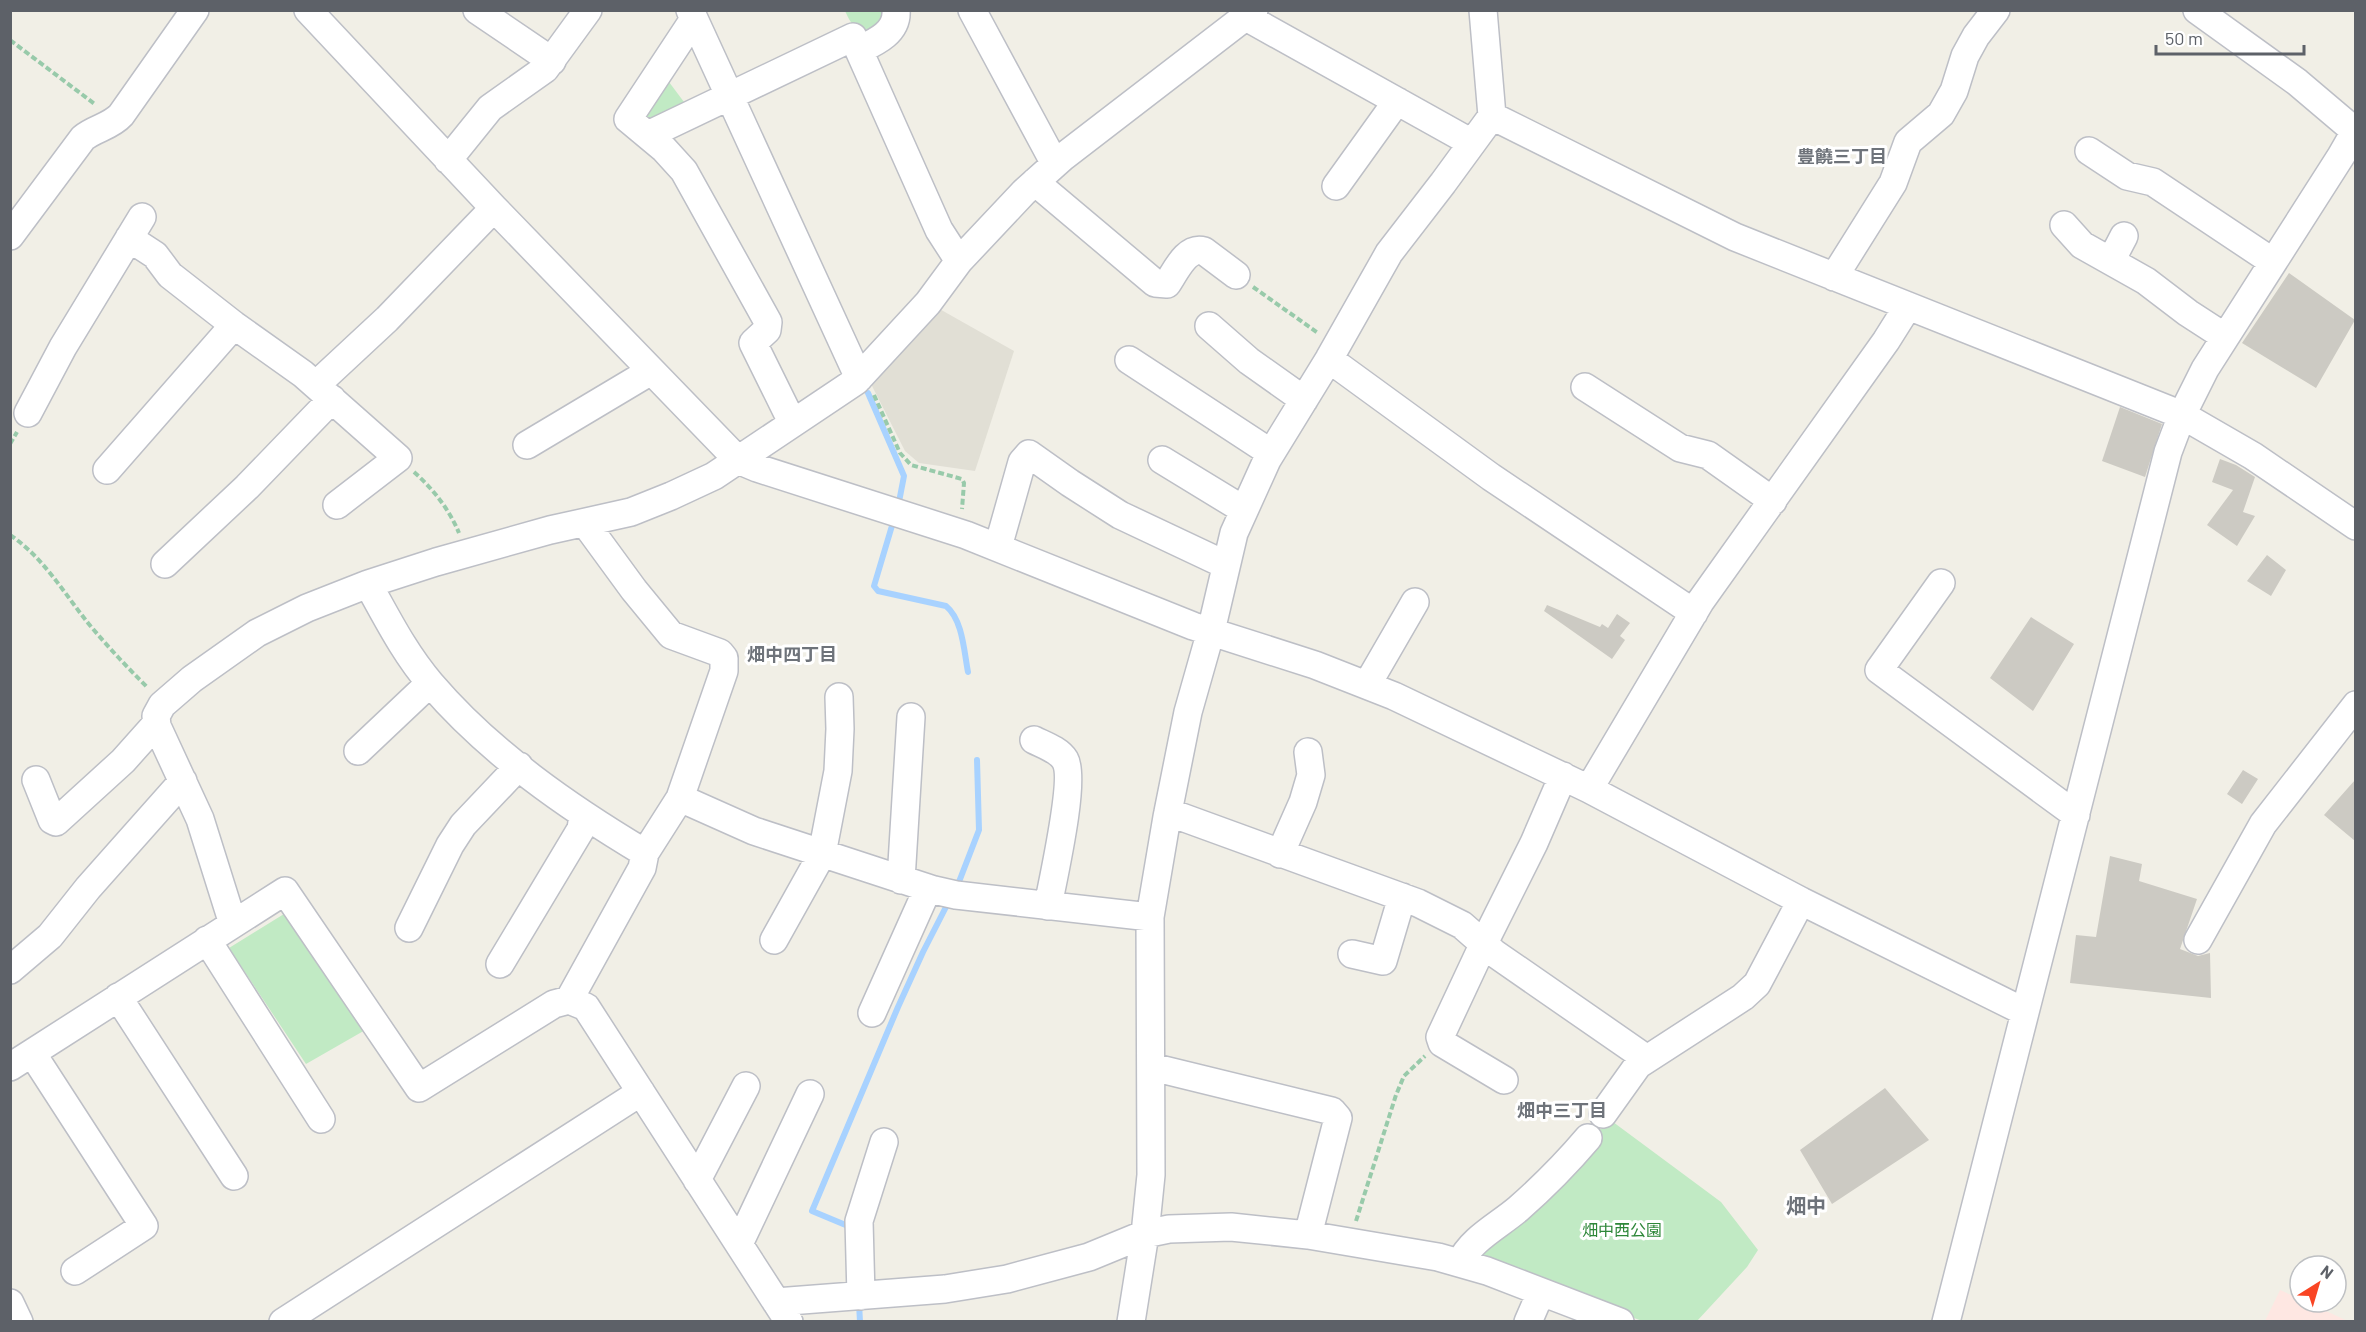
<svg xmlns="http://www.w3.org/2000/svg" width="2366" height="1332" viewBox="0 0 2366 1332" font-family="Barlow,'Noto Sans JP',sans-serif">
<rect width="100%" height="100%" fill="#f1efe6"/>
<!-- education -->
<path fill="#e1dfd5" d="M936,307L1014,351L975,471L919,463L905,451L868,378Z"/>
<!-- medical -->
<path fill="#fee7e2" d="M2280,1290L2300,1299V1302H2306L2348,1321H2265Z"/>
<!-- green -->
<path fill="#c1eac4" d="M845,11H888L876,30C855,29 854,30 845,11Z
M666,78L687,106L650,124L639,115Z
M284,914L367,1029L306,1064L229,948Z
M1609,1119L1721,1202L1758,1250L1747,1267L1697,1321L1645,1322L1485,1263L1482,1260L1480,1245L1564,1173Z"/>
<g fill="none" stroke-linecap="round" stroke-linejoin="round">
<!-- stream -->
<path stroke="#a8d2ff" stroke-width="6" d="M868,393L904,476L898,507
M894,519L874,586L878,591L946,606C963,620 964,652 968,672
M957,887L979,830L977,760
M851,1230L848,1226L812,1211L898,1007L923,952L949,901
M859,1303L860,1322"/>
</g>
<!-- building -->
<path fill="#cccac3" d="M2289,273L2355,320L2316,388L2242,343Z
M2120,407L2162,424L2145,477L2102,461Z
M2220,459L2236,465L2255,477L2243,512L2255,516L2237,546L2207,525L2233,490L2212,482Z
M2267,555L2286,570L2271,596L2247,581Z
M1547,605L1600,627L1602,624L1608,628L1617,614L1630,623L1620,636L1625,640L1612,659L1544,611Z
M2031,617L2074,644L2033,711L1990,678Z
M2243,770L2258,779L2242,804L2227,794Z
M2355,780V841L2324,815Z
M2110,856L2142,864L2139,881L2197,899L2180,949L2198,956L2210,953L2211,998L2070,983L2076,935L2096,937Z
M1885,1088L1929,1140L1832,1204L1800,1150Z"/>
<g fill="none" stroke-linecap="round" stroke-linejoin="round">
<defs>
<path id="minor" d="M308,10L494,208L738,460L757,468L966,535L1193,626L1315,665L1394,696L1589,789L1801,901L2025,1012
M477,10L552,61
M690,10L859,378
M972,10L1055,164
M2197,10L2297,82L2356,132
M1246,17L1472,143
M694,19L628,119L664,149L684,171L768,322L767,330L753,343L792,422
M859,50C876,42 898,32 896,10
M1492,116L1735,237L2182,415L2253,456L2356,526
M648,135L853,37L939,230L959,261
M2089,151L2127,176L2153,182L2273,262
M448,160L490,108L545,69L588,10
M1035,182L1155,283L1167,284C1176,271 1186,246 1204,251L1236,275
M1336,186L1397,101
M2064,225L2082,245L2146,281L2188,313L2225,337
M10,236L83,138C95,128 110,127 121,115L195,10
M129,238L155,255L170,275L234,325L303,374L398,458L337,505
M2111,261L2124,236
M1834,277L1893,183L1908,142L1941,114L1954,91L1965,56L1976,36L1996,10
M1209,326L1249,361L1304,400
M1329,359L1491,477L1694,613
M1129,360L1271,453
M316,385L387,319L494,208
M1585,387L1680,448L1708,455L1773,501
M28,413L63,347L142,217
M527,445L651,371
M1162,460L1244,510
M107,470L234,325
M585,523L634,590L671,635L720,653L724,658V671L680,798
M998,547L1022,462L1029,454L1070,483L1120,515L1226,565
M165,564L247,487L332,399
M1941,583L1879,670L2076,815
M368,584C387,618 405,654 431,684C490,753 568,807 645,853L642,868L569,1000
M1367,685L1415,602
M1034,740C1044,745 1059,750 1065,760C1076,779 1053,879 1048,906
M358,751L430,683
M36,780L52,820L56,822L123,761L156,724
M1589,789L1700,602L1886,341L1908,306
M1168,812L1418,903L1462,925L1494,953L1647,1059
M645,853L680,798L754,831L934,890L956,895L1150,917
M1280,854L1303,802L1311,775L1308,752
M901,880L911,717
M233,924L200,819L157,726L156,716L162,705L192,679L257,633L307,608L368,584L436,562L550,530L631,512L671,496L714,476L856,381L928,303L959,261L1024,192L1063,157L1254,10
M409,928L450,845L463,825L519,766
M207,940L321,1119
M774,940L822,854L838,771L840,729L839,697
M2198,940L2263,824L2356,705
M1352,954L1383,961L1402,897
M500,964L581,829L583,815
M10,970L50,936L88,888L183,781
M118,997L234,1176
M872,1013L928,888
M32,1053L144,1226L75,1271
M10,1067L285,891L419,1088L554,1004L569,1000L586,1007L789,1322
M1152,1067L1332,1111L1338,1118L1308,1235
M1504,1080L1442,1043L1440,1037L1484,943L1534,843L1563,776
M1603,1114L1638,1065L1743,997L1757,984L1801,901
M697,1180L746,1086
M739,1244L810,1094
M1460,1263C1471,1239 1498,1226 1518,1209C1543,1187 1566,1164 1588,1138
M861,1296L859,1221L884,1142
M776,1302L945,1289L1007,1279L1089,1257L1145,1234L1169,1229L1231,1227L1308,1235L1438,1257L1487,1271L1620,1322
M10,1303L19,1322
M283,1322L641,1092
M1131,1322L1145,1234L1151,1175L1150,917L1167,817L1188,712L1211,631L1234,533L1267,460L1329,359L1389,253L1443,183L1492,116L1483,10
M1528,1322L1541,1292
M1946,1322L2168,452L2182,415L2205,369L2341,156L2356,130"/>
</defs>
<!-- minor casing -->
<use href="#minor" stroke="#bdbfc6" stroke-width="30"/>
<!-- path -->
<path stroke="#98caaa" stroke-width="4" stroke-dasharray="6 3" stroke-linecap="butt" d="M10,40L96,105
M1253,287L1318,333
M874,395L900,453L911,465L962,479L964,483L962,509
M10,444L17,432
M414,472C433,489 449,509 459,533
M10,535C43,557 64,593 88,623C107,646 127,667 148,688
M1356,1221L1396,1095L1404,1076L1425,1056"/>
<!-- minor -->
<use href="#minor" stroke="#fff" stroke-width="27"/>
</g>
<g text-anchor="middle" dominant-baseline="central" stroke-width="6" stroke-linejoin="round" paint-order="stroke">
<!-- park labels -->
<g font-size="16" fill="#2e8739" stroke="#fff">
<text x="1622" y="1229">畑中西公園</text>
</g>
<!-- neighbourhood labels -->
<g font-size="18" font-weight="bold" fill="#6e737a" stroke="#fff">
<text x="1842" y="156">豊饒三丁目</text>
<text x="792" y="654">畑中四丁目</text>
<text x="1562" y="1110">畑中三丁目</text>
</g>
<!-- quarter labels -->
<g font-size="20" font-weight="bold" fill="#6e737a" stroke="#fff">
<text x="1806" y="1205">畑中</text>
</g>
</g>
<!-- border -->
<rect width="2366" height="1332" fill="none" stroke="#5d6168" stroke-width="24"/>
<!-- north arrow -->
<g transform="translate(2318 1284) rotate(37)"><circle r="28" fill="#ffffff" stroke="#bec0c3" stroke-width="1.5"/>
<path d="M0-4.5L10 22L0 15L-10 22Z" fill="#f94524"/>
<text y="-9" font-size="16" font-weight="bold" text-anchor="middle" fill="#5d6168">N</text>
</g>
<!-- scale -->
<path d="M2156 45v9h148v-9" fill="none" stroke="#5d6168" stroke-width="3"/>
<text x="2165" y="45" font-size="18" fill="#5d6168" stroke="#ffffff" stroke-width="4.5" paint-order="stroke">50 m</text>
</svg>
